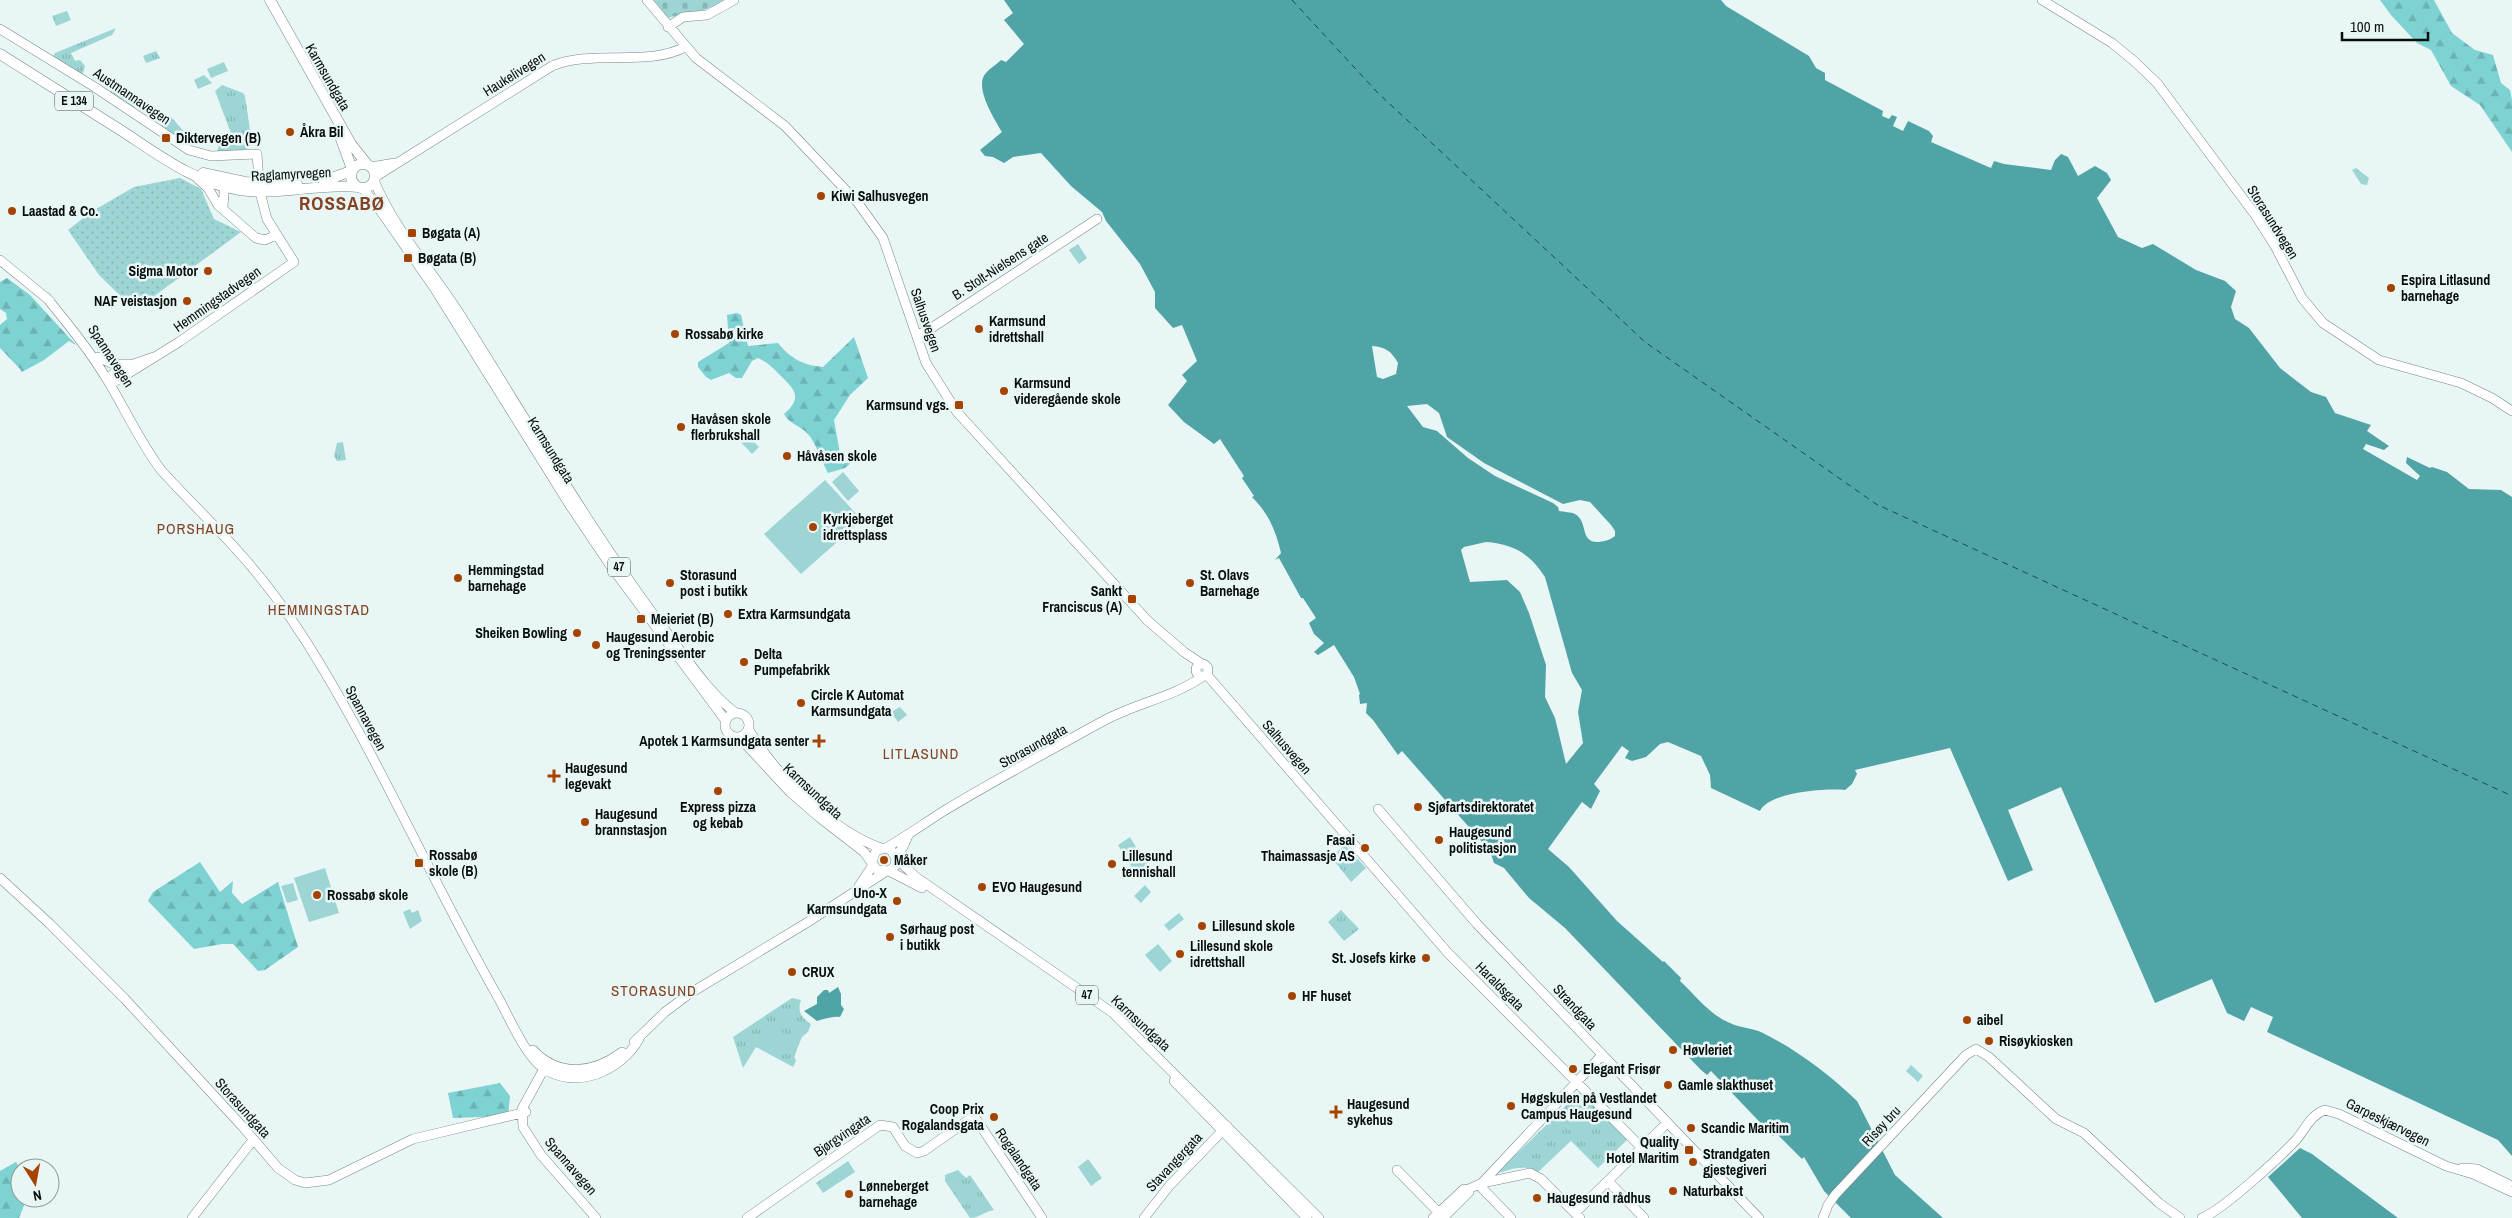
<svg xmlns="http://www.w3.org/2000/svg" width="2512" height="1218" viewBox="0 0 2512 1218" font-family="'Archivo Narrow',sans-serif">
<defs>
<pattern id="grass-tufts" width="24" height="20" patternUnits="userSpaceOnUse" patternTransform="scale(1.25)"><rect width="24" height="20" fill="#9dd5d5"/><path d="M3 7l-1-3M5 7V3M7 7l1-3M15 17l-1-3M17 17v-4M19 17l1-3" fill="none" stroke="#86b6b6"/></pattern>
<pattern id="forest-firs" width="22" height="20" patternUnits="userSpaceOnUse" patternTransform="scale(1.25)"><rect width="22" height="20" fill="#7fd2d2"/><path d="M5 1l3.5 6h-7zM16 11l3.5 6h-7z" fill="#6cb3b3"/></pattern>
<pattern id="cemetery-stones" width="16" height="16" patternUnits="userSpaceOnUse" patternTransform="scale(1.25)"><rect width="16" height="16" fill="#9dd5d5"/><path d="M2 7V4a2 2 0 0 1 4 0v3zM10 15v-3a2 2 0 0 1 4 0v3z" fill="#86b6b6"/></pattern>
<pattern id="garden-dots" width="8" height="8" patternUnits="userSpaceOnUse" patternTransform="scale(1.25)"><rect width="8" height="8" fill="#9dd5d5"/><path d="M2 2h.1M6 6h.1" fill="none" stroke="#86b6b6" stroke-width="1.8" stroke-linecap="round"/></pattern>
</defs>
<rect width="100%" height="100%" fill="#e8f6f6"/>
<!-- grass -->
<path fill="url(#grass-tufts)" d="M67,11L71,20L56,26L52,16Z
M116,28L112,35L71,53L75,61L80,60L85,66L82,76L53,57L55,53Z
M156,51L160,58L146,63L143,56Z
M204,75L212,83L198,89L194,80Z
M222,85L243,93L245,96L252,143L245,150L217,152L219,145L232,136L215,91Z
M120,87L136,104L134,109L109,92Z
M171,117L189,137L186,142L160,126L165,119Z
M2356,168L2369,178L2367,185L2361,184L2352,170Z
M343,442L346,460L337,461L334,456L337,443Z
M900,707L907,715L898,722L891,712Z
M1345,845L1366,868L1351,882L1331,857Z
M1341,910L1359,929L1344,941L1328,922Z
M792,998L801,1000C797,1012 801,1017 811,1024L808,1032L802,1037L794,1056L796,1061L793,1067L756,1047L743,1068L733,1037Z
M1580,1092L1628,1139L1598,1168L1571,1141L1538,1172C1524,1163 1510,1170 1496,1174Z
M848,1161L855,1172L823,1193L816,1183Z
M958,1170L966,1178L970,1175L994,1210C985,1211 979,1218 970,1218L945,1181V1175Z"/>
<!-- forest -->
<path fill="url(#forest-firs)" d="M2380,0H2434L2452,33L2475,50L2493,55L2501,83L2510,90L2512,100V152L2480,105L2451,86L2431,50L2417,43L2391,15Z
M7,278L30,295L76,345L69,341L44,360L22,372L20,369L0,348V325L7,319L6,313L0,309V282Z
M737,313L741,315L748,346L778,343C791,359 803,365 823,367L854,337L868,378L850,395L834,420L841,459L846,463L852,462L845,468L828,473C821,460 817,445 808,434C801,426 789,424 784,414C801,399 797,392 783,378C775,370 769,363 758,358L752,361L742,378H736L729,373L711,380L706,377L698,367V362L729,343L727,315Z
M200,862L220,892L233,881L232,893L242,904L278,882L298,947L265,970L258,971L233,944H222L194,949L148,901L153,892Z
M500,1083L510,1096L508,1116L453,1118L448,1093Z
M16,1162L20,1169V1198H27L19,1218H0V1171Z"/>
<!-- cemetery -->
<path fill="url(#cemetery-stones)" d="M654,0H723C704,14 690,11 668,18Z"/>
<!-- garden -->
<path fill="url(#garden-dots)" d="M180,178L201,189L214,219L241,232L153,297L133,308L99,275L68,230L91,212L134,187Z"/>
<!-- pitch -->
<path fill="#9dd5d5" d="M224,62L228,71L211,78L207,69Z
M1078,244L1087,258L1079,264L1069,250Z
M742,430L759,447L752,454L735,436Z
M843,472L859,491L848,501L832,482Z
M825,480L862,520L801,574L764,534Z
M1130,837L1147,865L1135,872L1118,845Z
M325,868L339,913L309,922L294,878Z
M293,883L298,900L287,903L281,886Z
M1145,885L1151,892L1141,903L1134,896Z
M410,909L412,913L418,910L422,921L410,929L403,912Z
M1179,913L1184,919L1169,931L1164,925Z
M1158,944L1172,961L1160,972L1145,955Z
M769,1028L800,1038L795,1056L763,1047Z
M1911,1065L1923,1076L1918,1082L1906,1071Z
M1088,1159L1102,1178L1091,1186L1078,1167Z"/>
<!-- water -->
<path fill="#51a4a5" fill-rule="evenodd" d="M1004,0H1721L1726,6L1809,56L1816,68L1825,73V80L1883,111L1882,116L1889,119L1892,115L1897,117L1893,126L1903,131L1908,121L1929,131L1933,136L1931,142L1991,168L1994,161L2004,164L2051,170L2055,160L2061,154L2068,157L2078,176L2095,166L2107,173L2111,180L2097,198L2118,237L2142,248L2153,244L2196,270L2225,281L2236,291L2231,307L2235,319L2249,328L2280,368L2311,392L2326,397L2335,413L2371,425L2367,431L2389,446L2384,450L2366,444L2363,449L2417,480L2420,476L2406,463L2407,457L2430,468L2432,467L2447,472L2469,489L2501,490L2512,497V1156L2498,1140L2267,1032L2273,1017L2251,1007L2244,1021L2227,1013L2212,979L2155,1003L2061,787L2008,810L2033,870L2008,881L1950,748L1855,770L1857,774L1852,784L1845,790C1826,788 1769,792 1760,811L1711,788L1710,775L1701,756L1668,742L1660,744L1646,757L1632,761L1625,758L1629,751L1622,746L1594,784L1600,791L1591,809L1582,802L1548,849L1569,867L1617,921L1663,962L1664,961L1681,978L1680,981C1695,995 1710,1015 1730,1023C1740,1028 1753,1028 1763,1033C1797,1050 1830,1075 1857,1101L1895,1175L1943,1218H1851L1824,1191L1804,1157L1802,1159L1776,1133L1773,1136L1711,1071L1707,1075L1700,1069L1565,928L1529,898L1504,868L1494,863L1490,851L1402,751L1398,755L1373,720L1366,713L1367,703L1360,704L1359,695L1360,694L1354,677L1334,645L1318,655L1314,652L1324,643L1314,634L1309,623L1316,618L1303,598H1301L1279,558L1275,560L1281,553C1276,531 1269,514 1252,497L1254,496L1242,478L1244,476L1220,439L1214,444L1184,422L1168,405L1187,381L1182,375L1197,361L1182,325L1173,328L1155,308V292L1140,264L1106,221L1102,212L1071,186L1041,153L1013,157L1004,163L993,157L985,156L980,150L1002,132C995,120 973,86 986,73C990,68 996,65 1001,60L1006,62L1024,44L1004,20L1013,13ZM1372,346C1386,347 1391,351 1398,363L1396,374L1383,379L1377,377ZM1427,404L1439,413L1447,437L1484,463L1563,504L1580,500L1590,502L1611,525L1615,531V536C1610,540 1605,541 1599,542C1579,543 1589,522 1575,514C1571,512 1563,512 1559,511L1558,507L1553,503L1495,476L1468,458L1437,431L1423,427L1407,406ZM1486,542C1514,544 1530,554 1545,577L1572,673L1582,690L1578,712L1583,743L1566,764L1555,718L1545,697L1546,665L1529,613L1520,592L1507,580L1470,582L1461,550L1464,547Z
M838,987L841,994V1005L844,1009L840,1017C833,1016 824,1019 817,1021L804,1011L817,1004V997L824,990H828L829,993Z
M2300,1148L2312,1154L2398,1218H2302L2268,1177Z"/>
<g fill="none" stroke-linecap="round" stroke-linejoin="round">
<!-- ferry -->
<path stroke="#075455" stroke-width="1" stroke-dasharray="6 5" stroke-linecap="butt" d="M1292,0L1377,92L1645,342L1876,504L2512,796"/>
<defs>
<path id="secondary" d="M647,0L696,58L785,126L858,203L883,238L926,363L957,412L1147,620L1184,652L1202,664
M2042,0L2112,43L2134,61L2157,83L2256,216L2275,246L2302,298L2323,323L2379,360L2461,383L2492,398L2512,411
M668,27L683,17L707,15L734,0
M0,29L93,86L189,150L211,156L257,154L259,180
M371,167L395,163
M375,177L552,66C593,49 648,67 685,47
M198,179L208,188L218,205L256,238L265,240L276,235
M223,207L225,180
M0,260L50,301
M46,297C68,324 90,351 108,381C126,411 140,442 161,470C188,500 217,527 244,558C274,592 300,630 323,669C387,776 437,891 499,999C510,1019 525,1055 543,1068C576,1091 621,1071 639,1039
M917,335L930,329L1097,219
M98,357L113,364H130
M154,357C141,362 114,368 108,380L114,382L121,378L179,342L294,262L267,219L261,196
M1196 670a6 6 0 1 1 12 0a6 6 0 1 1-12 0Z
M1207,675L1448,953L1642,1148
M1378,809L1477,924L1759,1218
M886,848C907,836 926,822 947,809C999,778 1052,749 1105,720C1137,703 1173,697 1202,677
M896,856L903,847L908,836
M0,878L50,924L125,999L242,1126L278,1168L295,1180L305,1183L329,1180L413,1139L526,1112
M859,886L873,865
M634,1042L665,1012L689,994L808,922L885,872
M533,1050C559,1078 594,1073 622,1052
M546,1065L522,1109L523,1127L541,1155L596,1218
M2462,1168L2477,1169L2508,1184
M1397,1170L1444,1218
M1608,1181L1644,1218
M1482,1183L1602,1055
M1479,1185L1511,1218
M1462,1192L1482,1183L1530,1173L1541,1179L1580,1218
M1575,1213L1667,1123
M192,1218L253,1140
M747,1218L880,1125L893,1127L905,1146L917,1153L924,1151L974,1116L1042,1218
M1144,1218L1170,1185L1227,1126
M1433,1218L1464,1189
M1443,1218L1469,1192
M1823,1218L1828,1205L1835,1195L1966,1055L1976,1049L1989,1057L2056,1119L2084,1133L2159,1203L2180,1218
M2202,1218C2224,1209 2278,1159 2296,1140C2305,1130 2310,1115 2325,1110L2339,1114L2446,1166L2473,1174L2512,1192"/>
<path id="primary" d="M374,180C393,228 433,272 461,316C528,422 590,530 665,630C685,656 709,694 736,713
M362,188L377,206L435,289L571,507L610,565L726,721
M725 725a12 12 0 1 1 24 0a12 12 0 1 1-24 0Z
M749,730C775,774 832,831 881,848
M739,737L790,792L820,818L864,852L877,870L889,871L895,866L896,858L891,850L884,848L876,851L872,861
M896,858L916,877L1113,1013L1319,1218
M889,871L922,888
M1174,1081L1307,1218"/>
<path id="highway" d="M270,0L351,144L367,164
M0,54C41,80 81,105 122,131C159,155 195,183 240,190C280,196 319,183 358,187
M341,139L352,169
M351 176a12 12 0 1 1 24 0a12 12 0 1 1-24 0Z
M203,173L245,182L297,184
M324,181L351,171"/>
</defs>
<!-- secondary casing -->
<use href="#secondary" stroke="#798686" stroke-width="10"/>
<!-- primary casing -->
<use href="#primary" stroke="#798686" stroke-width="10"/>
<!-- highway casing -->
<use href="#highway" stroke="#798686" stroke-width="11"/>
<!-- secondary -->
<use href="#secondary" stroke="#fff" stroke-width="9"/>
<!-- primary -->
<use href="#primary" stroke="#fff" stroke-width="9"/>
<!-- highway -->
<use href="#highway" stroke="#fff" stroke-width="10"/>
</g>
<!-- markers -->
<g fill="#a54400" stroke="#e8f6f6" stroke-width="2">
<circle cx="290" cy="132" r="5"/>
<rect x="161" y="133" width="10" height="10" rx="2.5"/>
<circle cx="821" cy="196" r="5"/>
<circle cx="12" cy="211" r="5"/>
<rect x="407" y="228" width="10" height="10" rx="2.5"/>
<rect x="403" y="253" width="10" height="10" rx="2.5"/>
<circle cx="208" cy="271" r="5"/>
<circle cx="2391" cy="288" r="5"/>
<circle cx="187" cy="301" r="5"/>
<circle cx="979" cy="329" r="5"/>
<circle cx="675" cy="334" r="5"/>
<circle cx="1004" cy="391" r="5"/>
<rect x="954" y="400" width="10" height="10" rx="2.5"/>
<circle cx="681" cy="427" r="5"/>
<circle cx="787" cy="456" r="5"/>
<circle cx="813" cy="527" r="5"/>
<circle cx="458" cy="578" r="5"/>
<circle cx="670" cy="583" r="5"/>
<circle cx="1190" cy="583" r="5"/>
<rect x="1127" y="594" width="10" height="10" rx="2.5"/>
<circle cx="728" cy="614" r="5"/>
<rect x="636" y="614" width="10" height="10" rx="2.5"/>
<circle cx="577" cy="633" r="5"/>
<circle cx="596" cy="645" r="5"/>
<circle cx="744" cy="662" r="5"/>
<circle cx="801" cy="703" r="5"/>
<path d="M816.5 733.5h5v5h5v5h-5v5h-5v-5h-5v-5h5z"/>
<path d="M551.5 768.5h5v5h5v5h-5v5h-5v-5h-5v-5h5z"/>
<circle cx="718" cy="791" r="5"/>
<circle cx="1418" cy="807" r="5"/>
<circle cx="585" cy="822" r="5"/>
<circle cx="1439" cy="840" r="5"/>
<circle cx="1365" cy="848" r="5"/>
<circle cx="884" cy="860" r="5"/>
<rect x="414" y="858" width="10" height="10" rx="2.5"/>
<circle cx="1112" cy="864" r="5"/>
<circle cx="982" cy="887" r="5"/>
<circle cx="317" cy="895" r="5"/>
<circle cx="897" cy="901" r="5"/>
<circle cx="1202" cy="926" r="5"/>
<circle cx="890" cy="937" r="5"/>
<circle cx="1180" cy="954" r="5"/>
<circle cx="1426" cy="958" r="5"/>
<circle cx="792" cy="972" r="5"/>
<circle cx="1292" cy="996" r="5"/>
<circle cx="1967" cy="1020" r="5"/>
<circle cx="1989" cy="1041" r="5"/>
<circle cx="1673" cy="1050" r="5"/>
<circle cx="1573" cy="1069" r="5"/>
<circle cx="1668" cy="1085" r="5"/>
<circle cx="1511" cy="1106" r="5"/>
<path d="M1333.5 1104.5h5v5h5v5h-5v5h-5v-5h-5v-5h5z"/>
<circle cx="994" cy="1117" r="5"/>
<circle cx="1691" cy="1128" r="5"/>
<rect x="1684" y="1145" width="10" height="10" rx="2.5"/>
<circle cx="1693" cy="1162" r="5"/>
<circle cx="1673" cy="1191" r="5"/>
<circle cx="849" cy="1194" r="5"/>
<circle cx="1537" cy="1198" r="5"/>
</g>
<g text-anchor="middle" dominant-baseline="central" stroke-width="5" stroke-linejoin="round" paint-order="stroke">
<!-- shield labels -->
<g fill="#e8f6f6" stroke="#4b5353" stroke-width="1">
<rect x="55" y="91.5" width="38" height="19" rx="4"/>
<rect x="608" y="557.5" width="22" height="19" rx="4"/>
<rect x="1076" y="985.5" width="22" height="19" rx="4"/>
</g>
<g font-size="12" font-weight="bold" fill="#080d0d">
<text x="74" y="101">E 134</text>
<text x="619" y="567">47</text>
<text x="1087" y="995">47</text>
</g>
<!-- street labels -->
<g font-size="14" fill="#080d0d" stroke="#e8f6f6">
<text transform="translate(514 74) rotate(-32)">Haukelivegen</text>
<text transform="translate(328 77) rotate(60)">Karmsundgata</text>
<text transform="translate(132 96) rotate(34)">Austmannavegen</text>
<text transform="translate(291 174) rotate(-3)">Raglamyrvegen</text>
<text transform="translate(2273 222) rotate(58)">Storasundvegen</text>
<text transform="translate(1000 266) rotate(-33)">B. Stolt-Nielsens gate</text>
<text transform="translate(217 299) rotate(-35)">Hemmingstadvegen</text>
<text transform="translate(926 320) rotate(71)">Salhusvegen</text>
<text transform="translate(111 356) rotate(57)">Spannavegen</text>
<text transform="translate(551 450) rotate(58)">Karmsundgata</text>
<text transform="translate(366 718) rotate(62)">Spannavegen</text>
<text transform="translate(1033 746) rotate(-29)">Storasundgata</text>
<text transform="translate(1287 747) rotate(49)">Salhusvegen</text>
<text transform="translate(813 791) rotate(43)">Karmsundgata</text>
<text transform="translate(1500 986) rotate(45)">Haraldsgata</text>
<text transform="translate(1575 1007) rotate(47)">Strandgata</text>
<text transform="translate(1141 1023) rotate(43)">Karmsundgata</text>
<text transform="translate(243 1108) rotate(48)">Storasundgata</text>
<text transform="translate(2388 1122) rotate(26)">Garpeskjærvegen</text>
<text transform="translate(1881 1126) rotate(-47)">Risøy bru</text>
<text transform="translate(842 1135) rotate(-34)">Bjørgvingata</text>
<text transform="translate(1019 1159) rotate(56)">Rogalandgata</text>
<text transform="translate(1174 1162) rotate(-47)">Stavangergata</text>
<text transform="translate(571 1166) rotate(49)">Spannavegen</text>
</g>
<!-- poi labels -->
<g font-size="14" font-weight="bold" fill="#080d0d" stroke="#e8f6f6" text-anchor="start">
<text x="300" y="132">Åkra Bil</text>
<text x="176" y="138">Diktervegen (B)</text>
<text x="831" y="196">Kiwi Salhusvegen</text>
<text x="22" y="211">Laastad &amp; Co.</text>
<text x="422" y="233">Bøgata (A)</text>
<text x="418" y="258">Bøgata (B)</text>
<text x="198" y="271" text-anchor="end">Sigma Motor</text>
<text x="2401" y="280">Espira Litlasund<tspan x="2401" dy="16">barnehage</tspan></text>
<text x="177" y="301" text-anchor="end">NAF veistasjon</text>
<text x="989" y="321">Karmsund<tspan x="989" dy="16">idrettshall</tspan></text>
<text x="685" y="334">Rossabø kirke</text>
<text x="1014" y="383">Karmsund<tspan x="1014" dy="16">videregående skole</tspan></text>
<text x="949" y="405" text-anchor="end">Karmsund vgs.</text>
<text x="691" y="419">Havåsen skole<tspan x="691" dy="16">flerbrukshall</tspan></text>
<text x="797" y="456">Håvåsen skole</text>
<text x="823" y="519">Kyrkjeberget<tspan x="823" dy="16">idrettsplass</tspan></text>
<text x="468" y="570">Hemmingstad<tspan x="468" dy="16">barnehage</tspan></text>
<text x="680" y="575">Storasund<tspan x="680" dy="16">post i butikk</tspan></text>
<text x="1200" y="575">St. Olavs<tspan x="1200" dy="16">Barnehage</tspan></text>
<text x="1122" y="591" text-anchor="end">Sankt<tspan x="1122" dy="16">Franciscus (A)</tspan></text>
<text x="738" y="614">Extra Karmsundgata</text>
<text x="651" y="619">Meieriet (B)</text>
<text x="567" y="633" text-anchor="end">Sheiken Bowling</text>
<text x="606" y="637">Haugesund Aerobic<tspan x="606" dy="16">og Treningssenter</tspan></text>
<text x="754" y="654">Delta<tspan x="754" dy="16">Pumpefabrikk</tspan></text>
<text x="811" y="695">Circle K Automat<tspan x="811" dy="16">Karmsundgata</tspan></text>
<text x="809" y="741" text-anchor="end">Apotek 1 Karmsundgata senter</text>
<text x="565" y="768">Haugesund<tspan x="565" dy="16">legevakt</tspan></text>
<text x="718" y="807" text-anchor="middle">Express pizza<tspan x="718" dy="16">og kebab</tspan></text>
<text x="1428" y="807">Sjøfartsdirektoratet</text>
<text x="595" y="814">Haugesund<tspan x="595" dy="16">brannstasjon</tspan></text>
<text x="1449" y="832">Haugesund<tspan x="1449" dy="16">politistasjon</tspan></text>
<text x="1355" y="840" text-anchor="end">Fasai<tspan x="1355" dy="16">Thaimassasje AS</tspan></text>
<text x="429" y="855">Rossabø<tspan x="429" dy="16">skole (B)</tspan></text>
<text x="1122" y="856">Lillesund<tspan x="1122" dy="16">tennishall</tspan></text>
<text x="894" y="860">Måker</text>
<text x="992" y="887">EVO Haugesund</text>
<text x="887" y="893" text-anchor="end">Uno-X<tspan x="887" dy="16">Karmsundgata</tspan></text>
<text x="327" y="895">Rossabø skole</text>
<text x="1212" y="926">Lillesund skole</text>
<text x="900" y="929">Sørhaug post<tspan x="900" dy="16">i butikk</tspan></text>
<text x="1190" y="946">Lillesund skole<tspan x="1190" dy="16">idrettshall</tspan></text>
<text x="1416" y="958" text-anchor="end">St. Josefs kirke</text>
<text x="802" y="972">CRUX</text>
<text x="1302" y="996">HF huset</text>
<text x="1977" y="1020">aibel</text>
<text x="1999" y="1041">Risøykiosken</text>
<text x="1683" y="1050">Høvleriet</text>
<text x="1583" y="1069">Elegant Frisør</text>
<text x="1678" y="1085">Gamle slakthuset</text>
<text x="1521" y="1098">Høgskulen på Vestlandet<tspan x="1521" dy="16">Campus Haugesund</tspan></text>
<text x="1347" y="1104">Haugesund<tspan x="1347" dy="16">sykehus</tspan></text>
<text x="984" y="1109" text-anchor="end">Coop Prix<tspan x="984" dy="16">Rogalandsgata</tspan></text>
<text x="1701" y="1128">Scandic Maritim</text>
<text x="1679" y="1142" text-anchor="end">Quality<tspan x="1679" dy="16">Hotel Maritim</tspan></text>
<text x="1703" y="1154">Strandgaten<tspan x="1703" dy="16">gjestegiveri</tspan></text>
<text x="859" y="1186">Lønneberget<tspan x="859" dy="16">barnehage</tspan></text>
<text x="1683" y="1191">Naturbakst</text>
<text x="1547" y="1198">Haugesund rådhus</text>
</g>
<!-- neighbourhood labels -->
<g font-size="15" letter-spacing="1" fill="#834221" stroke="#e8f6f6">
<text x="196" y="528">PORSHAUG</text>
<text x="319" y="609">HEMMINGSTAD</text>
<text x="921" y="753">LITLASUND</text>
<text x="654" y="990">STORASUND</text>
</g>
<!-- district labels -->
<g font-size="19" font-weight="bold" letter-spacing="1" fill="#834221" stroke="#e8f6f6">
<text x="342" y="203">ROSSABØ</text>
</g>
</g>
<!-- north arrow -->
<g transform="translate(35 1183) rotate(169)"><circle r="24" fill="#e8f6f6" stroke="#8e9999"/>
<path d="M0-4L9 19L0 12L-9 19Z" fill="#a54400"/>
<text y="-8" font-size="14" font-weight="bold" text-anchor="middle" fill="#080d0d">N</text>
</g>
<!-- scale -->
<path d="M2342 32v8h86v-8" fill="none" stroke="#080d0d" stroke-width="2.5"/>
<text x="2350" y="32" font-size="15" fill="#080d0d" stroke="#e8f6f6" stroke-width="4" paint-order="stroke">100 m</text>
</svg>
